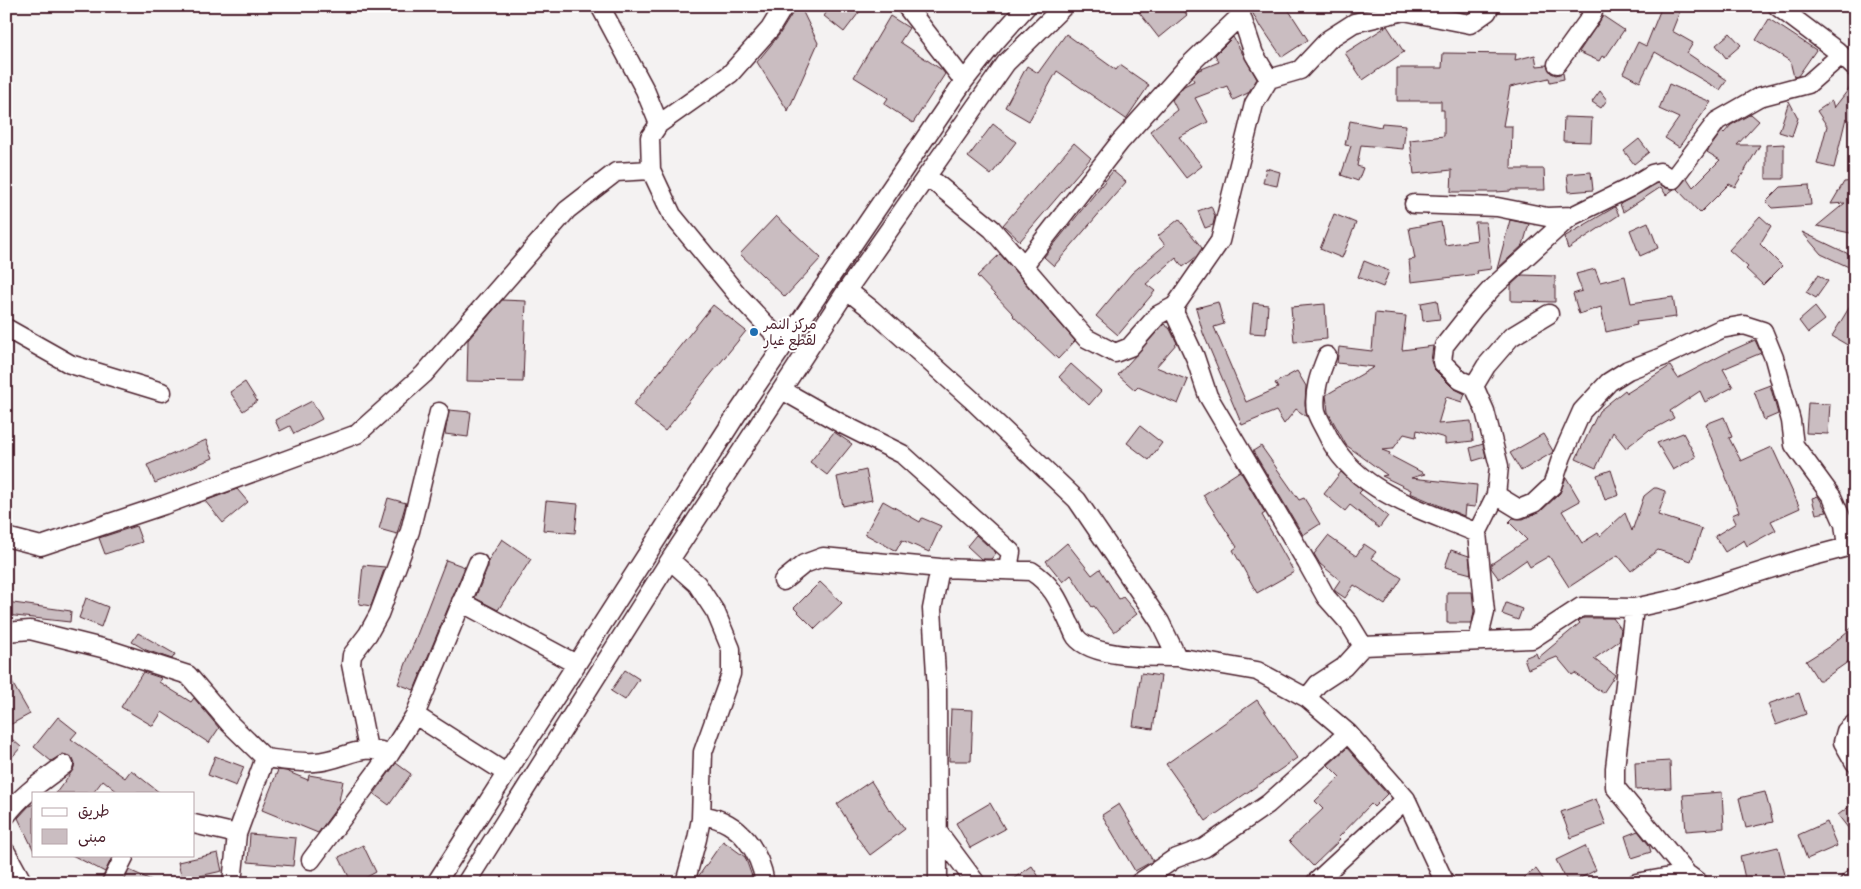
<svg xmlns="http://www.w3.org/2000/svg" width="1861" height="889" viewBox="0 0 1861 889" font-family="Delius,'Playpen Sans Arabic',sans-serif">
<rect width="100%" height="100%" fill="#f4f2f2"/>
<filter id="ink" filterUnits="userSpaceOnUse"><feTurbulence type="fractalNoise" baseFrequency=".02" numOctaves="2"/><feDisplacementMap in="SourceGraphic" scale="10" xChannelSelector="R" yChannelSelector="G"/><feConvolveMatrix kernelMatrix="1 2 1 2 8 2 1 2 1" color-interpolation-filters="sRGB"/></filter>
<g filter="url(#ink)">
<!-- building -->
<path fill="#cabdc1" stroke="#4a1f2b" d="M797,6H800L818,43L788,111L757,62L779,35Z
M831,6H864L844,32L824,16Z
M1134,6H1180L1187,15L1159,38Z
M1249,6H1286L1308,40L1282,57L1261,26L1260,27Z
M1662,6H1682L1672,31L1693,43L1687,53L1727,80L1720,90L1655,52L1640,82L1623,73L1638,42L1646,46Z
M890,16L909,28L900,42L942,70L945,74L913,123L884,104L888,98L854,77Z
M1603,16L1624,30L1605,58L1602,56L1599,61L1579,52Z
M1769,19L1816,50L1798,76L1794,77L1790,61L1756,40Z
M1387,26L1404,52L1363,80L1345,53Z
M1730,33L1741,45L1726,58L1716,45Z
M1066,34L1116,70L1120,65L1149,85L1126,119L1057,71L1029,121L1005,107L1027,66L1038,73Z
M1233,37L1257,79L1248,93L1233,100L1227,86L1195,98L1208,122L1179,137L1202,166L1186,178L1150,131L1177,110L1172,100L1184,86L1194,81L1192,77L1199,70L1219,62L1215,55Z
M1443,53L1516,54L1515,60L1535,55L1537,66L1547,65L1551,73L1556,75L1563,73L1564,79L1550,82L1549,78L1510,87L1503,126H1512L1511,169H1544L1545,190H1511V191L1495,192H1451L1452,170L1414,174L1410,140L1444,136V110H1441V101H1397V68H1442Z
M1855,81V124L1846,118L1834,168L1817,164L1827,126L1817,111L1832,101L1834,108Z
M1669,84L1711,102L1679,147L1665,138L1679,118L1659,109Z
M1600,91L1607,100L1601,108L1592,102Z
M1789,101L1798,118L1792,136L1779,132Z
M1751,114L1759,121L1737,145H1760L1735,187L1729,184L1700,213L1677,189L1687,178L1693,187L1720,160L1707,152L1722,131L1724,133L1731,125Z
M1564,117L1592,118L1591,142L1563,141Z
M1350,121L1381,127L1382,123L1406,125L1403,149L1361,145L1357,166L1363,168L1358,181L1341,175L1351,146L1345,145Z
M993,124L1016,142L991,175L968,157Z
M1639,139L1649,152L1634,164L1624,151Z
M1074,143L1091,158L1020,241L1003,225Z
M1784,144V179H1766V145Z
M1266,168L1280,172L1277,186L1263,183Z
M1113,171L1126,182L1054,266L1044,257Z
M1591,172L1593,190L1569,192L1567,174Z
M1855,181V234L1817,226L1845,203L1831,204L1844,182Z
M1658,183L1666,188L1674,189L1666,195L1661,187L1623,212L1620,204Z
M1809,185L1811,205L1772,208L1766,202L1781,187Z
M1211,206L1215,216L1213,225L1205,228L1198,211Z
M1615,207L1619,215L1568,249L1564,237Z
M1334,214L1356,223L1342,258L1320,249Z
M776,216L821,258L785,297L740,254Z
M1760,216L1771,226L1760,244L1782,266L1763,285L1746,269L1748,267L1729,250Z
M1179,219L1202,248L1196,257L1183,267L1176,258L1146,284L1155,291L1118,335L1096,316L1132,273L1165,245L1158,236Z
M1510,220L1529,224L1523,245L1497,269Z
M1441,222L1445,245L1477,240L1475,222H1486L1491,269L1477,271L1478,274L1411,282L1409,260L1415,259L1409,228Z
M1648,222L1658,248L1640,256L1630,230Z
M1802,232L1855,257V270L1821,254Z
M1000,254L1075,341L1058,359L1013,316L1014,315L977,276Z
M1364,261L1389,271L1383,287L1358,277Z
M1595,269L1600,282L1625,276L1631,303L1673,297L1676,317L1636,322L1637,325L1606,332L1601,307L1579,314L1573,294L1582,291L1576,274Z
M1522,275L1555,276V302L1511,301V285Z
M1818,275L1828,281L1816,298L1806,292Z
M1855,298V337L1849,346L1832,336Z
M502,300L526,301L523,382L467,381L468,340Z
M1437,300L1440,319L1423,321L1421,303Z
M1218,302L1224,324L1214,327L1246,402L1278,388L1275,383L1297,371L1306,386L1305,404L1307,417L1296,409L1284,424L1276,411L1242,425L1203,333L1196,308Z
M1253,303L1268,305L1266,334L1250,333Z
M1325,304L1327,339L1294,342L1291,307Z
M713,305L746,331L665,431L633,405Z
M1815,307L1825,320L1808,333L1799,321Z
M1375,313L1406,316L1402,350L1433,346L1431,361L1434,369L1453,388L1465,394L1462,402L1446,397L1438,424L1471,421L1473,441L1445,444V438L1417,430L1416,437L1404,434L1393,449L1382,450L1390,453L1389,455L1425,474L1411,478L1477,485L1475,507L1465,506L1464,516L1410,493L1411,490L1382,476L1387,475L1346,445L1328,412L1326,395L1374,367L1337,363L1339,347L1372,351Z
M1164,324L1170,329L1177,343L1156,367L1188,380L1178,404L1138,387L1135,390L1118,375Z
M1755,340L1761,353L1723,369L1733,387L1705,402L1700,391L1670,411L1674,418L1650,431L1649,430L1626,448L1613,432L1596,468L1576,459L1599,411L1625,390L1627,393L1670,366L1678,378L1728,352Z
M1071,364L1101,391L1089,405L1059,377Z
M245,382L257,401L243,411L230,392Z
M1770,385L1778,414L1764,420L1754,391Z
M312,401L322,419L294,434L290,426L280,431L275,420Z
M1808,403L1830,404L1828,434L1806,433Z
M449,410L471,412L468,437L445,434Z
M1724,417L1732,437L1729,438L1741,461L1772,447L1800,508L1771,521L1776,530L1747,546L1744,540L1725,552L1715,536L1736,523L1732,515L1739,512L1706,424Z
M1140,426L1162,443L1149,460L1127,443Z
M834,432L852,444L827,475L810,462Z
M1683,433L1696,457L1673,470L1657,443Z
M1543,434L1553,451L1552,453L1521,471L1510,453Z
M206,440L213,458L155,483L147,465Z
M1483,444L1486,457L1473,461L1470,448Z
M1261,446L1299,500L1304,498L1320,524L1303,535L1253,451Z
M866,470L872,500L843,506L837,477Z
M1611,470L1619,495L1605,500L1597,475Z
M1240,471L1265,513L1262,515L1294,572L1257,593L1233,550L1237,547L1203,495Z
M1341,472L1362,490L1359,493L1388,516L1379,528L1350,505L1345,511L1324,494Z
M1566,477L1580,501L1562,511L1582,543L1598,533L1600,536L1625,513L1632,531L1644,496L1654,488H1657L1665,491V495L1658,515L1702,529L1691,561L1658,550L1631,571L1618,555L1569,587L1549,556L1530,567L1526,560L1499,579L1491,568V564L1527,540L1509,522L1513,518L1523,519L1541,511L1560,493Z
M237,489L248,502L223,523L205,501Z
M1818,496L1827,512L1816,514L1812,498Z
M388,498L406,503L397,534L379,529Z
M546,501L578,504L575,533L543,530Z
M883,501L920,522L922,518L941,526L929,552L902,540L896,551L865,534Z
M136,526L142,542L105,554L99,538Z
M976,535L996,553L991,559H981L967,546Z
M1328,536L1356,556L1364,544L1376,552L1371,558L1402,578L1385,605L1354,585L1345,598L1335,591L1334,589L1340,580L1320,564L1314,554Z
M502,539L531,559L498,610L475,598L488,567V561Z
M1067,543L1092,575L1100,569L1119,599L1123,597L1137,614L1114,632L1094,606L1092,607L1071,575L1063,582L1046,561Z
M1451,550L1469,556L1471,574L1445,567Z
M446,560L465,567L414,690L398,684Z
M363,565L385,567L371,606L359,604Z
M820,582L842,603L815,629L794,608Z
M1447,592H1472L1474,611L1472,623H1447Z
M86,598L108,607L101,627L79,618Z
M6,602L71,611L70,622L6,615Z
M1506,603L1522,609L1518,620L1502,614Z
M1584,618H1613L1621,629L1619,641L1594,659L1615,675L1603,693L1575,673L1572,675L1557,657L1528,669L1524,658L1536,653L1538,658L1580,623L1578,621Z
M1855,625V657L1822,680H1818L1806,661L1830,646Z
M138,633L175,654L172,659L146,650L132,642Z
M625,670L639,679L625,700L611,691Z
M6,672L30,714L6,727Z
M143,672L161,678L159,682L191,702L194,698L219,728L209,743L162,712L153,726L121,707Z
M1141,673L1161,676L1153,729L1133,726Z
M1799,693L1806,714L1776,725L1768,704Z
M1257,700L1297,758L1206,821L1166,764Z
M951,709L973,710L971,761H949Z
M58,717L77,732L71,739L125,778L131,770L160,793H119L103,780L93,793H56L73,770L75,764L73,759L69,756L63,754L51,761L34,747Z
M6,734L21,747L6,764Z
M1347,748L1387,794L1374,807L1371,804L1338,838L1340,840L1313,866L1289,841L1323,809L1315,801L1340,777L1328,765Z
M215,756L244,767L236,786L208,775Z
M1670,761L1671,788L1636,790L1635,763Z
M396,763L411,774L389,805L374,794Z
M278,770L286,771L308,780L309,775L343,781L338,806L318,833L262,810Z
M871,781L890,811L891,810L905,829L870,855L856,836L857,835L837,804Z
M1722,792L1724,828L1686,831L1683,795Z
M1765,792L1773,822L1746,828L1739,798Z
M1596,799L1606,825L1571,838L1561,812Z
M1855,802V837L1838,815Z
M990,803L1005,829L970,848L956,823Z
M34,804V851L18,818L29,806Z
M1119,804L1153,861L1135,871L1102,815Z
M1827,822L1837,846L1807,859L1798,835Z
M1638,831L1649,845L1651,852L1632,858L1625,836Z
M250,834L296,838L293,866L248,862Z
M723,841L745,857L753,879L750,883H696L698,877Z
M363,845L376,872L356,883H352L339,857Z
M1585,846L1596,870L1571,883H1568L1556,860Z
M1778,847L1787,883H1746L1740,856Z
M218,853L222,871L182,880L178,862Z
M72,855H113L105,872Z
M1032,866L1043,883H1007Z
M1536,869L1546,883H1516Z
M129,870L158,883H126L124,882Z"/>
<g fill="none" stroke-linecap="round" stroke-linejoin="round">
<defs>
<path id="minor" d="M600,6L645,90L659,124L650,137L651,170L672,215L737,294L784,344
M906,6L964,81
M1238,6L1254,54L1269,79L1254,104L1220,241L1175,306V314L1195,357L1208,396L1307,563L1326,597L1349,623L1363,646L1532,639L1581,607L1634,608L1675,599L1798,560L1855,545
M1777,6L1837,51L1855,68
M1557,64L1590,18L1593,12L1588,6
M1269,79L1300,70L1329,39L1354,23L1404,11L1470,24L1487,12L1490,6
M659,124L730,74L770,29L784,6
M927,176L992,229L1086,338L1115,353L1130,347L1158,315L1175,306
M1414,204L1497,207L1547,217L1572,216
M1024,265L1120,142L1187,67L1241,15
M847,290L871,309L971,399L1077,500L1160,622L1177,657L1257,671L1307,698L1348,733L1406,799L1445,883
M6,328L70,364L162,392
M1327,356C1320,373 1313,392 1316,411C1318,418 1323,426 1326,432C1353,492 1422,509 1477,533
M1474,386L1486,366L1511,337L1549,314
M782,390L842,424L902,454L1011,552L1008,569
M1496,495L1519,509L1534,503L1552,486L1562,456L1582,411L1609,382L1628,370L1662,357L1721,329L1744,325L1763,331L1774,358L1791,421L1794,445L1832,497L1844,524L1847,547
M6,537L41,546L164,505L357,434L424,374L567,210L616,172L651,170
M670,560L697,584L716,613L731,649V674L703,752L701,819
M783,581L804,564L823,557L940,568L1031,571C1052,584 1059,601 1069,623C1072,627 1073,633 1076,637C1092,658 1152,657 1177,657
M461,602L576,664
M1634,608L1615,768V787L1687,874L1699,883
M6,632L30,630L110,650L188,675L229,723L265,758C281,760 299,763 315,762C343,761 361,741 390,754
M1478,641L1485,612L1477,533L1496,495L1499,466L1485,411L1474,386L1460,380L1442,362L1444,346L1474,308L1492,288L1562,224L1572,216L1629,188L1652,174L1660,172L1669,178L1673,179L1717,121L1759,97L1808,84L1841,55
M1307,698L1318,684L1344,667L1363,646
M415,715L506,773
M1855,723L1846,731L1843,742L1855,763
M368,749L351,664L352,655L368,634L379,614L410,531L439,412
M6,816C21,795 44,780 64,765
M194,824L237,834
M938,832L976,883
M6,852L23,883
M311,860L390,754L415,715L478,563
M111,883L125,855
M232,883L237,834L265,758
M436,883L737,414L964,81L994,43L1027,6
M466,883L670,560L847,290L1006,63L1064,6
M685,883L697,839L701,819L706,816C740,822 760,851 765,883
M938,883L937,690L932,609L940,568
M1139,883L1174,859L1204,848L1268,804L1348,733
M1315,883L1406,799
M1636,883L1687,874
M1849,883L1855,877"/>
</defs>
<!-- minor casing -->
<use href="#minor" stroke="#4a1f2b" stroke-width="21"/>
<!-- minor -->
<use href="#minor" stroke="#fff" stroke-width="18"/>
</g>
</g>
<!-- markers -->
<circle fill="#1f6fb2" stroke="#fff" stroke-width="2" cx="754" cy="332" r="5"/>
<g text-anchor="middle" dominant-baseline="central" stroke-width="4" stroke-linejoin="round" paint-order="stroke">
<!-- poi labels -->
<g font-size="14" fill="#4a1f2b" stroke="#fff" text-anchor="start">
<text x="764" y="324">مركز النمر<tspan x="764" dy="16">لقطع غيار</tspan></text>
</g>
</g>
<!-- margin -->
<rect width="1861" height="889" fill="none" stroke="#fff" stroke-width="25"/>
<rect x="12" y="12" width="1836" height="864" fill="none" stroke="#4a1f2b" stroke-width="2" filter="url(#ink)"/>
<!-- legend -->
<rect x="32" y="792" width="162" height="65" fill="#ffffff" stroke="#b7a5aa"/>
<rect x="42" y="808" width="25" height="8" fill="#ffffff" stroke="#b7a5aa"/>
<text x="78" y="816" font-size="15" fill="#4a1f2b">طريق</text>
<rect x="42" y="829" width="25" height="15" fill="#cabdc1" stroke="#b7a5aa"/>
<text x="78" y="842" font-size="15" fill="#4a1f2b">مبنى</text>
</svg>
